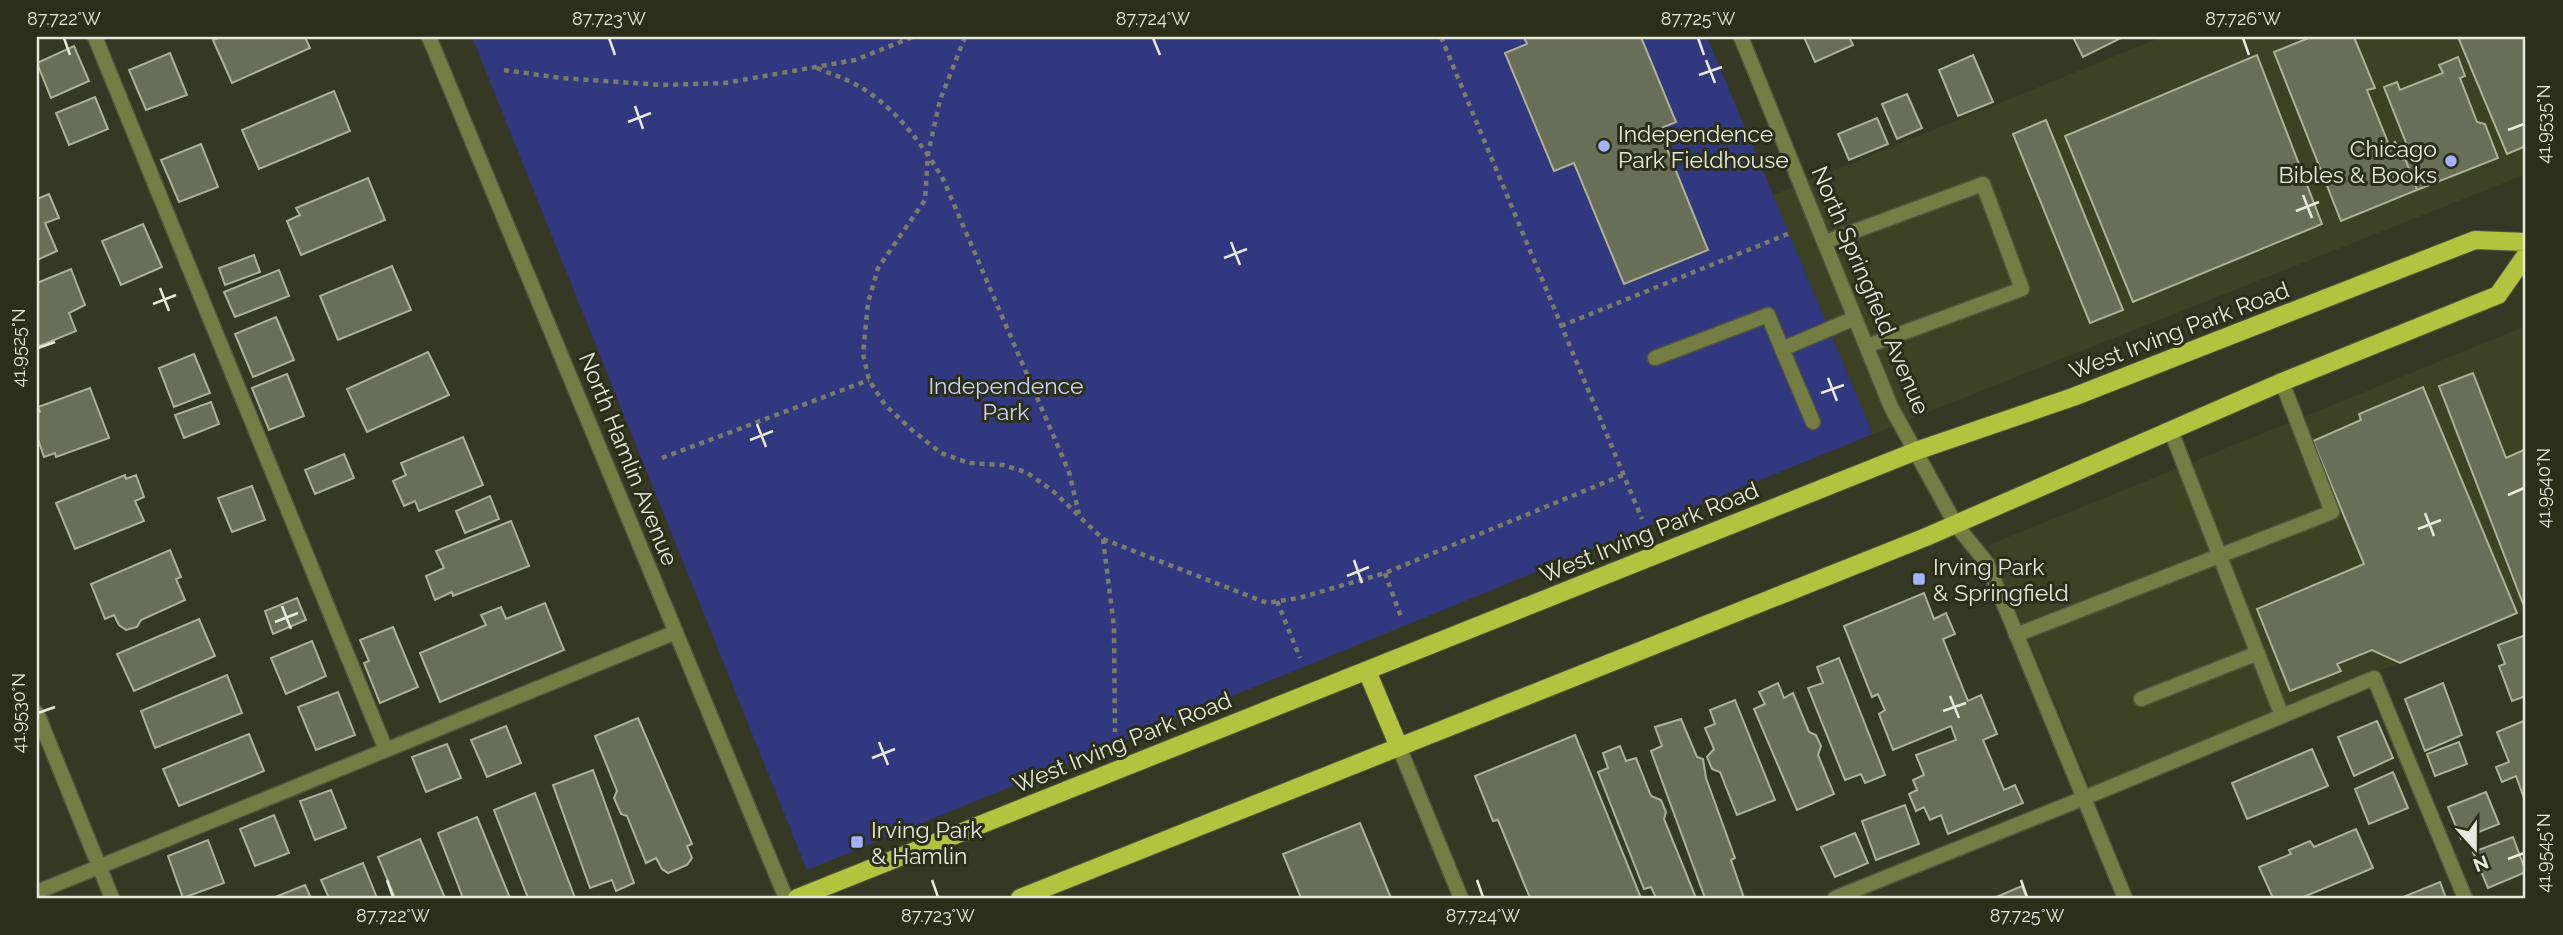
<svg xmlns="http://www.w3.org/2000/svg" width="2563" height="935" viewBox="0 0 2563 935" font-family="Raleway,sans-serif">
<rect width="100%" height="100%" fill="#353923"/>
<!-- built -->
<path fill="#3d4224" d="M2162,37H2526V174L1873,434L1773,195Z
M2526,326V611L2091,789L1989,545Z"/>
<!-- green -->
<path fill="#31387f" d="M472,37H1707L1873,434L807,870Z"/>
<!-- building -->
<path fill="#696e56" stroke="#acb298" stroke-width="2" d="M221,37H305L310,48L232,83L213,40Z
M1524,37H1641L1676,122L1659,129L1708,250L1624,284L1574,163L1554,171L1505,53L1527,44Z
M1804,37H1849L1853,45L1815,62Z
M2073,37H2120L2121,38L2083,57Z
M2311,37H2354L2375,88L2367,90L2389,145L2395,142L2403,159L2404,156L2417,190L2341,221L2274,52Z
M2458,37H2526V146L2507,154Z
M74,46L89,81L51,98L37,63Z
M170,53L187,95L146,110L129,70Z
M1973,55L1993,102L1958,116L1939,70Z
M2257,55L2322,224L2133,302L2065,136Z
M2458,57L2465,76L2460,78L2477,122L2485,124L2498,158L2417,190L2404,156L2408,148L2384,87L2397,82L2400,90L2443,73L2439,65Z
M334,91L350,131L259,169L242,130Z
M1907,94L1922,128L1897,139L1882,104Z
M95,97L108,129L69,145L56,113Z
M1877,118L1888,144L1849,160L1838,134Z
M2046,120L2123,310L2090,323L2013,134Z
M201,144L218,187L179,202L161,160Z
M368,178L385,220L301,255L287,221L300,215L296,208Z
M49,194L59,218L45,223L57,251L37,260V199Z
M143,224L162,267L121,285L102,241Z
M254,255L260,272L225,285L219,268Z
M392,266L411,310L338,340L320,296Z
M71,269L85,305L69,313L76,331L37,347V283Z
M279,270L289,296L235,317L224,292Z
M276,317L294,360L253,377L235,334Z
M428,352L449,395L367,432L347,389Z
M194,354L210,393L174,407L159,368Z
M2473,373L2506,458L2526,449L2525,609L2439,386Z
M287,374L304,416L269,430L252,388Z
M2423,387L2517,613L2400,663L2372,650L2337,664L2341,671L2290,691L2257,609L2364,564L2313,441L2361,420L2359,414Z
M90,388L109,438L56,457L55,453L44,457L37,436V413L40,412L38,407Z
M211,402L219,424L184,438L175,415Z
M463,437L483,485L419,511L415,501L404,506L393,481L406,475L401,463Z
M344,454L354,478L315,494L305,470Z
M125,475L126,479L136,475L144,497L135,501L144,521L75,549L56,503Z
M252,486L265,520L232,532L218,498Z
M490,496L499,519L465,533L456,511Z
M511,521L529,566L453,596L452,592L435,600L426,576L444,568L436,551Z
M170,550L181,577L176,579L185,600L141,620L137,627L126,630L119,625L114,615L105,619L91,584Z
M1924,593L1934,619L1946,613L1955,634L1943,639L1968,701L1981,695L1997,734L1983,740L2004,790L2015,785L2023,803L1948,834L1941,815L1930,820L1924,807L1916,811L1909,794L1917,790L1913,780L1924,775L1916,755L1956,740L1951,726L1893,750L1879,714L1885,710L1878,694L1872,697L1844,626Z
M297,598L306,620L273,634L265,611Z
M545,603L564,650L440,702L420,653L486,625L481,615L501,607L506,619Z
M199,619L215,656L134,691L117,654Z
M393,627L418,687L380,703L364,663L369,661L360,640Z
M2526,635V696L2512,701L2499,666L2505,664L2498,645Z
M312,641L326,676L286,694L271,658Z
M1839,658L1885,775L1865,783L1861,774L1845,780L1808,688L1823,683L1817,667Z
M227,675L242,713L155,748L141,711Z
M1778,683L1784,698L1793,693L1809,732L1816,735L1821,746L1818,755L1834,794L1797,810L1754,709L1765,704L1759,692Z
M2443,683L2462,735L2425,751L2405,699Z
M338,692L355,735L316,750L298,707Z
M1735,700L1775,800L1737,815L1720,772L1712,769L1707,757L1714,749L1705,728L1715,724L1710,710Z
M638,718L692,844L687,846L692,858L687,865L668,873L662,869L656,858L646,863L627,816L621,814L614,798L617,791L595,736Z
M1681,719L1697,757L1703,759L1706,778L1735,858L1731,860L1744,898H1705L1651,751L1662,746L1655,727Z
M2526,720V804L2516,776L2502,782L2496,767L2509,762L2497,732Z
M2377,721L2393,758L2354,776L2338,737Z
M506,726L521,763L487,777L471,740Z
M249,734L264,771L179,806L163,769Z
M1575,735L1641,898H1530L1498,820L1493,821L1475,776Z
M2459,742L2467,764L2435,776L2427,754Z
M447,744L461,778L426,792L412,757Z
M1620,746L1626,761L1636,758L1651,796L1661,800L1666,812L1664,819L1696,898H1656L1651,887L1644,889L1598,772L1608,768L1603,753Z
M2312,749L2328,786L2247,819L2232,783Z
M593,770L634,883L616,891L612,880L590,888L553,785Z
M2393,772L2408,808L2369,824L2355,789Z
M331,790L346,828L315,840L300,801Z
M2486,792L2499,824L2461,839L2448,807Z
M535,793L575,898H528L494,810Z
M1905,805L1919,844L1876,860L1862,821Z
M274,815L289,853L255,866L240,829Z
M477,817L510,898H463L438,833Z
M1360,823L1391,898H1301L1283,854Z
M2356,829L2373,868L2301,898H2273L2259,867L2291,854L2289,850L2310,841L2314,847Z
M1855,833L1868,863L1835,877L1821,847Z
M2513,837L2526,872L2488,888L2473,852Z
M420,839L445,898H395L378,857Z
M208,840L224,883L183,898L168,856Z
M363,863L377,898H329L321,880Z
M2440,882L2446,898H2404L2403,897Z
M305,885L311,898H273Z
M2022,886L2027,898H1994Z"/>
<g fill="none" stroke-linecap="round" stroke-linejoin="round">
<defs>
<path id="lane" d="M95,37L386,750
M1825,242L1983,184L2022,289L1867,346
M1655,358L1768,315L1782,349
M1813,422L1782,349L1855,318
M2171,431L2282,716
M2016,635L2332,512L2282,382
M2141,699L2258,653
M37,892L676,632
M1835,898L2084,798L2374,678L2465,898"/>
<path id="street" d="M429,37L786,898
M1741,37L1891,407L1956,525L1987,563L2125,898
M37,713L112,898
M1399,747L1461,898"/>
<path id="primary" d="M1367,671L1399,747
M797,898L1916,451L2073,397L2475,240L2526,242
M1020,898L1926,537L2282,382L2498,295L2526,255"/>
</defs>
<!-- lane casing -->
<use href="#lane" stroke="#515540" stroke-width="17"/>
<!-- street casing -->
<use href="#street" stroke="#515540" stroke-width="17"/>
<!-- primary casing -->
<use href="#primary" stroke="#515540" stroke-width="20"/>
<!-- path -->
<path stroke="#787c69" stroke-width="4.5" stroke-dasharray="5 5" stroke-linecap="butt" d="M965,37L940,100L928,154L925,200L878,268L868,303L863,354L869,380L885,405L912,430L941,453L969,463L1003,465L1026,472L1053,491L1103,539L1267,603L1299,598L1385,573L1623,475
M1441,37L1642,519
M817,68C829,73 841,77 853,83C892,103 921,142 943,179L1069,472L1079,514
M504,70L561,78L662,85L725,83L855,60L913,37
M1561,326L1790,233
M662,458L869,380
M1103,539L1114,627L1115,732
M1385,573L1401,617
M1277,601L1300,658"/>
<!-- lane -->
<use href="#lane" stroke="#747e44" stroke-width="14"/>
<!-- street -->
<use href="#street" stroke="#747e44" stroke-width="14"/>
<!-- primary -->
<use href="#primary" stroke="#b2c33f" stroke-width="18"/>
</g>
<!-- ticks -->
<path fill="none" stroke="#e6e9db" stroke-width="2.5" d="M64,38L70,55M609,38L615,55M1153,38L1160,55M1698,38L1704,55M2243,38L2249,55M1706,60L1715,83M1699,75L1722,67M635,106L643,129M628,122L651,113M2508,130L2524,124M2303,195L2312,218M2296,211L2319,202M1231,242L1240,265M1224,258L1247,249M160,288L169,311M153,304L176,295M38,348L55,342M1828,378L1837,401M1821,393L1844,385M757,424L766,447M750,440L773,431M2508,495L2524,488M2425,513L2434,536M2418,529L2441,520M1354,560L1362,583M1347,576L1369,567M282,606L291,629M275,622L298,613M1950,696L1959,718M1943,711L1966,703M38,713L55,707M879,742L888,765M872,758L895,749M2508,859L2524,853M387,880L393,897M932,880L938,897M1477,880L1483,897M2021,880L2027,897"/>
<!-- markers -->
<g fill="#a3b2fd" stroke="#2b2f19" stroke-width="2.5">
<circle cx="1604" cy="146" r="7"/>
<circle cx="2451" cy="161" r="7"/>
<rect x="1912" y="572" width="14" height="14" rx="3.5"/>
<rect x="850" y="835" width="14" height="14" rx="3.5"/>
</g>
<g text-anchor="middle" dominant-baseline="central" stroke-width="6" stroke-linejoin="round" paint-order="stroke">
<!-- poi labels -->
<g font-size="23" fill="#e6e9db" stroke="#2b2f19" text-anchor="start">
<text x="1618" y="133">Independence<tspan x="1618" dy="26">Park Fieldhouse</tspan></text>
<text x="2437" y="148" text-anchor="end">Chicago<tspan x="2437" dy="26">Bibles &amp; Books</tspan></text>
<text x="1933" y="566">Irving Park<tspan x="1933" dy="26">&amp; Springfield</tspan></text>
<text x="871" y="829">Irving Park<tspan x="871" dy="26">&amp; Hamlin</tspan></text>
</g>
<!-- street labels -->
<g font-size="23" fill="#e6e9db" stroke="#2b2f19">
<text transform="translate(1871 290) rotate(67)">North Springfield Avenue</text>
<text transform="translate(2179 330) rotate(-21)">West Irving Park Road</text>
<text transform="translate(629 459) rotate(68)">North Hamlin Avenue</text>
<text transform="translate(1649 532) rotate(-22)">West Irving Park Road</text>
<text transform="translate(1122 742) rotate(-22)">West Irving Park Road</text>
</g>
<!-- park labels -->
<g font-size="23" fill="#cad4ff" stroke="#2b2f19">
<text x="1006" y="385">Independence<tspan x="1006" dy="26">Park</tspan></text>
</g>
</g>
<!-- border -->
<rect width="2563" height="935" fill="none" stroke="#2b2f19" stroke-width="77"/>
<!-- north arrow -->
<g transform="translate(2475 848) rotate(159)" stroke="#2b2f19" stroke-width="5" paint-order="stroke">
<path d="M0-5L12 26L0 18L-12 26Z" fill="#e6e9db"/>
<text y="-10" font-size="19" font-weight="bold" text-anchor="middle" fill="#e6e9db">N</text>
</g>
<rect x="38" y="38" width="2486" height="859" fill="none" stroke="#e6e9db" stroke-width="2.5"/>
<g font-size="18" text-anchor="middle" fill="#e6e9db">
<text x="64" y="25">87.722°W</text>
<text x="609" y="25">87.723°W</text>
<text x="1153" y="25">87.724°W</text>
<text x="1698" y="25">87.725°W</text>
<text x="2243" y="25">87.726°W</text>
<text transform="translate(2544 124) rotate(-90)" y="6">41.9535°N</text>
<text transform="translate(19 348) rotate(-90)" y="6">41.9525°N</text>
<text transform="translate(2544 488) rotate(-90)" y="6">41.9540°N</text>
<text transform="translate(19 713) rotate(-90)" y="6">41.9530°N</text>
<text transform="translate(2544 853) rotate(-90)" y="6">41.9545°N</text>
<text x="393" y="922">87.722°W</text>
<text x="938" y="922">87.723°W</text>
<text x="1483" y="922">87.724°W</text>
<text x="2027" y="922">87.725°W</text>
</g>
</svg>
